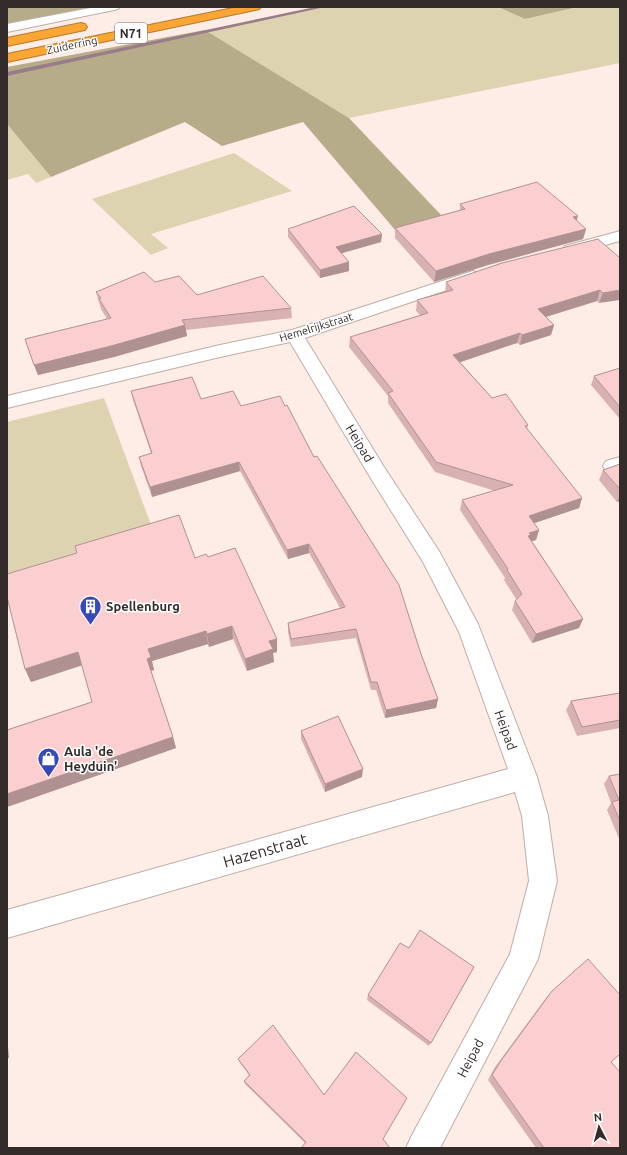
<svg xmlns="http://www.w3.org/2000/svg" width="627" height="1155" viewBox="0 0 627 1155" font-family="Ubuntu,sans-serif">
<rect width="100%" height="100%" fill="#feede6"/>
<!-- green -->
<path fill="#ddd3b1" d="M318,7H498L525,19L578,7H620V63L349,118L205,30Z
M7,124L51,177L36,183L28,174L7,180Z
M234,153L292,191L151,234L168,248L151,255L92,199Z
M104,398L154,533L7,574V422Z"/>
<!-- forest -->
<path fill="#b6ac89" d="M7,7H92L7,24Z
M498,7H578L525,19Z
M205,30L349,118L443,217L396,231L303,122L222,146L185,122L51,177L7,124V67Z"/>
<g fill="none" stroke-linecap="round" stroke-linejoin="round">
<!-- stream -->
<path fill="#997c88" fill-rule="evenodd" d="M315,7H325L7,76V72Z"/>
<defs>
<path id="minor" d="M96,7H120L118,9L114,10L7,32V24Z
M620,231V241L571,254L565,252L563,249L565,246Z
M473,271L479,273L481,276L479,279L305,338L384,467L439,551L478,624L537,777L548,816L557,881L538,959L533,969L440,1148H406L411,1137L510,954L529,881L522,816L515,792L7,938V910L508,769L459,632L423,562L370,477L290,342L220,357L7,408V396L220,345L292,330Z
M620,457V471L613,473L606,471L603,466L606,461Z"/>
<path id="highway" d="M238,7H261L259,9L255,10L7,62V54Z
M81,23L85,24L87,27L85,30L7,46V38Z"/>
</defs>
<!-- minor casing -->
<use href="#minor" stroke="#bdada7" stroke-width="2"/>
<!-- highway casing -->
<use href="#highway" stroke="#b57b30" stroke-width="2"/>
<!-- minor -->
<use href="#minor" fill="#fff" fill-rule="evenodd"/>
<!-- highway -->
<use href="#highway" fill="#fba534" fill-rule="evenodd"/>
</g>
<!-- wall -->
<path fill="#d8b2b3" d="M460,204L586,229L583,239L488,265L434,282L395,238V228L460,210Z
M288,229L382,234L381,242L341,253L349,262V271L320,278L288,237Z
M620,258L599,303L597,301L545,317L554,325L551,335L520,345L517,343L460,362L492,398L528,425L527,429L582,498L579,508L534,523L539,530L536,540L532,541L583,619L579,628L532,643L512,610L515,601L516,599L504,580L505,578L460,510L462,500L495,491L435,472L388,403V396L349,347L350,337L420,315L416,311L417,300L445,293L446,282Z
M155,282L197,295L291,308L292,318L186,330L187,336L114,357L38,375L25,339L107,319L101,309L96,292Z
M620,368V418H619L591,385L594,376Z
M131,391L201,399L241,406H285L314,457L421,654L438,699L436,708L385,718L376,690H371L356,638L291,647L288,632V623L340,608L309,553L288,559L240,471L152,497L141,466L139,457L151,453L133,400Z
M620,464V501L617,502L599,480L603,470Z
M208,557L277,639V652L273,653L274,662L247,671L233,639L209,647L208,644L152,661L154,670L151,671L173,737L176,748L7,807V730L92,702L82,665L31,682L25,669L195,558Z
M620,693V728L577,736L566,710L571,701Z
M301,731L362,777L325,792L301,739Z
M620,774V841L607,810L611,803L604,784L609,776Z
M409,948L474,967L429,1046L367,1000L368,995Z
M552,991L611,1062L620,1148H536L488,1080L495,1067L546,998Z
M356,1052L305,1143L245,1084L244,1081L249,1075L240,1063L238,1059L324,1095Z"/>
<!-- shaded-wall -->
<path fill="#b09192" d="M578,216L575,226L573,217Z
M586,229L583,239L488,265L434,282L436,271L489,254Z
M382,234L381,242L336,255V247Z
M349,262V271L320,278V270Z
M600,290L597,301L536,320L538,309Z
M620,290V300L599,303L603,293Z
M185,325L187,336L114,357L38,375L34,365Z
M554,325L551,335L520,345L522,335Z
M520,333L517,343L452,365L453,355Z
M239,462L240,471L152,497L150,487Z
M620,495V501L617,502Z
M582,498L579,508L526,526L529,516Z
M539,530L536,540L529,542L525,545L529,533Z
M309,544V553L288,559L287,550Z
M583,619L579,628L532,643L536,634Z
M232,626L233,639L209,647L207,634Z
M206,631L208,644L152,661L154,670L150,671L147,659L148,649Z
M277,639V652L273,653L274,662L247,671L245,659L269,641Z
M78,652L83,665L31,682L25,669Z
M438,699L436,708L385,718L386,710Z
M173,737L176,748L7,807V794Z
M363,769L362,777L325,792V784Z
M7,1034L9,1058H7Z"/>
<!-- building -->
<path fill="#fbcfd0" stroke="#b09192" d="M537,182L578,216L573,217L586,229L489,254L436,271L395,228L465,209L460,204Z
M354,206L382,234L336,247L349,262L320,270L288,229Z
M598,239L620,258V290L603,293L600,290L538,309L554,325L522,335L520,333L453,355L492,398L506,394L528,425L525,426L582,498L529,516L539,530L529,533L531,535L528,536L583,619L536,634L515,601L522,594L507,570L508,569L462,500L513,485L436,462L388,393L393,391L350,337L428,313L417,300L453,290L446,282L502,263Z
M144,272L155,282L179,276L197,295L263,276L291,308L182,320L185,325L111,346L34,365L25,339L111,318L99,299L101,298L96,292Z
M620,368V407L594,376Z
M192,377L201,399L233,391L241,406L280,396L285,406L287,405L314,457L317,456L399,585L421,654L438,699L386,710L377,682H371L356,629L291,639L288,623L345,607L309,544L287,550L239,462L150,487L139,457L152,453L131,391Z
M620,464V489L603,470Z
M179,515L195,558L206,554L208,557L235,548L277,639L269,641L273,649L245,659L232,626L207,634L206,631L148,649L151,657L147,659L173,737L7,794V730L92,702L78,652L25,669L7,597V574L77,553L75,546Z
M620,693V720L582,727L571,701Z
M338,716L363,769L325,784L301,731Z
M620,774V821L612,802L619,800L609,776Z
M420,930L474,967L431,1043L368,995L400,943L409,948Z
M588,959L620,995V1054L611,1062L620,1072V1148H544L492,1075L500,1062L552,991Z
M273,1025L324,1095L356,1052L407,1098L383,1139L390,1148H301L306,1142L244,1081L250,1075L238,1059Z"/>
<!-- icons -->
<defs>
<symbol id="building-pin" viewBox="-11 -11 22 30"><path d="M0 17L-7.5 6A9.5 9.5 0 1 1 7.5 6Z" fill="#3649bb" stroke="#fff"/><path d="M-4-6H4V6H1V3H-1V6H-4ZM-2.5-4.3h1.7v1.8h-1.7ZM.8-4.3h1.7v1.8H.8ZM-2.5-1h1.7V.8h-1.7ZM.8-1h1.7V.8H.8Z" fill="#fff"/></symbol>
<symbol id="shop-pin" viewBox="-11 -11 22 30"><path d="M0 17L-7.5 6A9.5 9.5 0 1 1 7.5 6Z" fill="#3649bb" stroke="#fff"/><path d="M-5-2.5h2.3a2.7 3.5 0 0 1 5.4 0H5L5.5 6h-11ZM-1.5-2.5h3a1.5 2.3 0 0 0-3 0Z" fill="#fff"/></symbol>
</defs>
<g fill-rule="evenodd">
<use href="#building-pin" x="78" y="594" width="25" height="34"/>
<use href="#shop-pin" x="36" y="746" width="25" height="34"/>
</g>
<g text-anchor="middle" dominant-baseline="central" stroke-width="3" stroke-linejoin="round" paint-order="stroke">
<!-- far-street labels -->
<g font-size="11" fill="#332c2a" stroke="#fff">
<text transform="translate(72 45) rotate(-12)">Zuiderring</text>
<text transform="translate(316 327) rotate(-17)">Hemelrijkstraat</text>
</g>
<!-- shield labels -->
<rect fill="#fff" stroke="#706b6a" stroke-width="1" x="115" y="23" width="32" height="20" rx="3"/>
<g font-size="12" font-weight="bold" fill="#332c2a">
<text x="131" y="33">N71</text>
</g>
<!-- street labels -->
<g font-size="13" fill="#332c2a" stroke="#fff">
<text transform="translate(360 443) rotate(59)">Heipad</text>
<text transform="translate(506 730) rotate(70)">Heipad</text>
<text transform="translate(470 1058) rotate(-62)">Heipad</text>
</g>
<!-- poi labels -->
<g font-size="13" font-weight="bold" fill="#332c2a" stroke="#fff" text-anchor="start">
<text x="106" y="606">Spellenburg</text>
<text x="64" y="751">Aula 'de<tspan x="64" dy="15">Heyduin'</tspan></text>
</g>
<!-- near-street labels -->
<g font-size="16" fill="#332c2a" stroke="#fff">
<text transform="translate(265 850) rotate(-16)">Hazenstraat</text>
</g>
</g>
<!-- border -->
<rect width="627" height="1155" fill="none" stroke="#332c2a" stroke-width="16"/>
<!-- north arrow -->
<g transform="translate(599 1127) rotate(354)" stroke="#ffffff" stroke-width="3" paint-order="stroke">
<path d="M0-3L7 15L0 10L-7 15Z" fill="#332c2a"/>
<text y="-6" font-size="11" font-weight="bold" text-anchor="middle" fill="#332c2a">N</text>
</g>
</svg>
